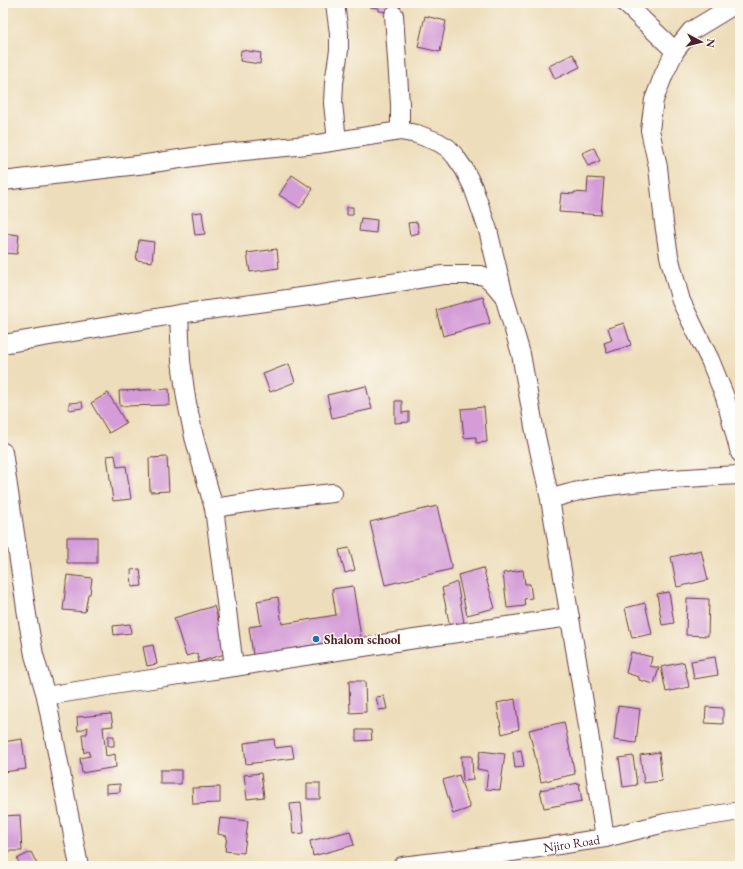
<svg xmlns="http://www.w3.org/2000/svg" width="743" height="869" viewBox="0 0 743 869" font-family="'EB Garamond',serif">
<rect width="100%" height="100%" fill="#fbf7ec"/>
<filter id="ink" filterUnits="userSpaceOnUse"><feTurbulence type="fractalNoise" baseFrequency=".025" numOctaves="2"/><feDisplacementMap in="SourceGraphic" scale="8" xChannelSelector="R" yChannelSelector="G"/><feConvolveMatrix kernelMatrix="1 2 1 2 8 2 1 2 1" color-interpolation-filters="sRGB"/></filter>
<filter id="wash" filterUnits="userSpaceOnUse"><feTurbulence type="fractalNoise" baseFrequency=".012" numOctaves="4" result="noise"/><feDisplacementMap in="SourceGraphic" scale="16" xChannelSelector="R" yChannelSelector="G"/><feGaussianBlur stdDeviation="0.9" result="paint"/><feColorMatrix in="noise" values="0 0 0 0 0 0 0 0 0 0 0 0 0 0 0 0 0 1.4 0 .05"/><feComposite in="paint" operator="in"/></filter>
<g filter="url(#wash)">
<rect width="100%" height="100%" fill="#edddba"/>
<g id="blocks">
<!-- building -->
<path fill="#d49cd8" d="M371,3H401L400,13L379,11V8L370,7Z
M425,16L446,21L440,52L418,47Z
M241,50L261,53L260,64L240,61Z
M573,54L580,67L555,79L549,66Z
M594,148L600,161L588,166L582,153Z
M292,175L313,189L300,208L279,195Z
M588,178L604,179L601,215L559,212L561,193L574,194V192L587,193Z
M347,207H353V215H347Z
M202,212L205,234L195,235L192,213Z
M361,218L377,220L376,233L359,231Z
M417,222L419,233L410,235L408,223Z
M3,233L19,235L17,254L3,253Z
M139,240L154,242L152,262L136,260Z
M277,249L279,268L250,272L247,253Z
M483,297L490,323L443,336L436,310Z
M624,323L631,345L607,353L604,343L612,340L608,328Z
M289,364L295,382L270,392L263,374Z
M366,386L372,409L332,418L327,395Z
M169,389L170,405L120,406L119,391Z
M108,393L126,423L109,433L91,403Z
M395,401H402V413L409,412V422L395,423Z
M82,402L83,408L69,410V403Z
M484,407L487,442L476,443V437L464,438L461,409Z
M115,455L117,467L126,466L131,499L113,501L107,456Z
M167,457L169,491L150,492L149,458Z
M437,506L452,569L385,585L370,522Z
M67,537H97V563H67Z
M349,548L355,570L345,573L339,550Z
M701,550L708,580L677,587L671,557Z
M483,568L495,608L467,615L458,575Z
M140,569L142,586L132,587L131,570Z
M523,570L525,584H530L532,598L524,599L525,606L507,608L503,573Z
M67,575L92,578L90,594H88L85,612L63,610Z
M457,582L464,623L450,627L442,588Z
M353,586L361,637L253,655L249,627L261,625L257,601L278,597L282,624L336,615L332,589Z
M669,592L674,623L662,625L657,594Z
M687,598L709,599L708,636L686,635Z
M645,603L652,634L632,638L625,608Z
M214,606L228,653L199,662L197,653L186,656L174,618Z
M130,624L131,633L114,635L113,626Z
M153,645L157,664L147,666L143,647Z
M631,652L652,657L650,666L659,668L654,684L639,680V677L626,673Z
M715,657L718,675L694,679L691,661Z
M684,662L689,687L666,692L661,667Z
M349,681H365L366,712L350,713Z
M384,696L387,709L379,710L376,697Z
M515,699L519,729L502,734L497,703Z
M618,706L640,709L636,743L614,740Z
M706,707L723,708V724L705,723Z
M111,714L113,726L103,727L106,756L115,754L116,767L82,773L80,758L90,756L88,751L84,753L82,734H87L88,727L78,731L77,717Z
M564,722L575,774L541,782L529,730Z
M356,730H371L372,740L356,741Z
M108,736H114V746H108Z
M22,739L26,769L4,772L3,764V742Z
M274,739L275,748L292,746L294,758L246,764L244,743Z
M521,750L524,767L515,768L513,752Z
M480,751L505,754L500,790L486,789L488,771L477,769Z
M659,752L662,781L644,783L640,755Z
M461,756H472L473,780L463,781Z
M633,756L637,785L623,787L619,758Z
M160,770H181V784H160Z
M261,773L264,797L247,799L244,775Z
M459,775L470,808L453,814L443,780Z
M307,783H320V799H307Z
M579,783L582,801L544,808L540,790Z
M120,784V792L106,793V785Z
M220,787V803L193,804L192,788Z
M301,803L304,833L293,834L290,804Z
M20,815L22,851H3V816Z
M220,818L248,821L244,853L225,851L227,836L218,834Z
M350,831L354,845L313,856L310,841Z
M31,852L38,866H21L17,859Z"/>
</g>
</g>
<g filter="url(#ink)">
<use href="#blocks" fill-opacity="0" stroke="#623c40" stroke-width="1"/>
<g fill="none" stroke-linecap="round" stroke-linejoin="round">
<defs>
<g id="minor">
<path d="M335,3L339,34V50L334,83L333,103L337,141"/>
<path d="M625,3L675,51"/>
<path d="M737,3L711,19L691,31L675,51L664,74L654,100L650,130L658,167L664,223L669,256L676,283L681,301L710,360L725,397L740,453"/>
<path d="M394,15L400,104V131"/>
<path d="M3,181L146,164L213,154L318,144L400,131L417,134L438,142L448,148L455,156L464,169L473,187L488,230L504,296L521,354L535,432L550,499L586,714L605,838"/>
<path d="M179,314L181,361L186,398L194,437L214,508L225,594L234,667"/>
<path d="M3,344L179,314L316,295L443,275H481L486,277L492,282L503,295"/>
<path d="M3,452L27,615L34,655L46,696L79,866"/>
<path d="M550,499C563,495 576,491 589,489C639,481 690,477 740,475"/>
<path d="M214,508L266,500L333,493"/>
<path d="M46,696L138,681L234,667L415,639L570,617"/>
<path id="s1" d="M402,866L493,855L605,838L665,823L740,811"/>
</g>
</defs>
<!-- minor casing -->
<use href="#minor" stroke="#623c40" stroke-width="20"/>
<!-- minor -->
<use href="#minor" stroke="#fff" stroke-width="18"/>
</g>
</g>
<!-- markers -->
<circle fill="#1f6fb2" stroke="#fbf7ec" stroke-width="1.5" cx="316" cy="639" r="4"/>
<g text-anchor="middle" dominant-baseline="central" stroke-width="3" stroke-linejoin="round" paint-order="stroke">
<!-- poi labels -->
<g font-size="13" font-weight="bold" fill="#4a1f2b" stroke="#fbf7ec" text-anchor="start">
<text x="324" y="639">Shalom school</text>
</g>
<!-- street labels -->
<g font-size="13" fill="#4a1f2b" stroke="#fbf7ec">
<text stroke="none"><textPath href="#s1" startOffset="171">Njiro Road</textPath></text>
</g>
</g>
<!-- margin -->
<rect width="743" height="869" fill="none" stroke="#fbf7ec" stroke-width="16"/>
<!-- north arrow -->
<g transform="translate(701 42) rotate(97)" stroke="#fbf7ec" stroke-width="3" paint-order="stroke">
<path d="M0-3L7 15L0 10L-7 15Z" fill="#4a1f2b"/>
<text y="-6" font-size="11" font-weight="bold" text-anchor="middle" fill="#4a1f2b">N</text>
</g>
</svg>
